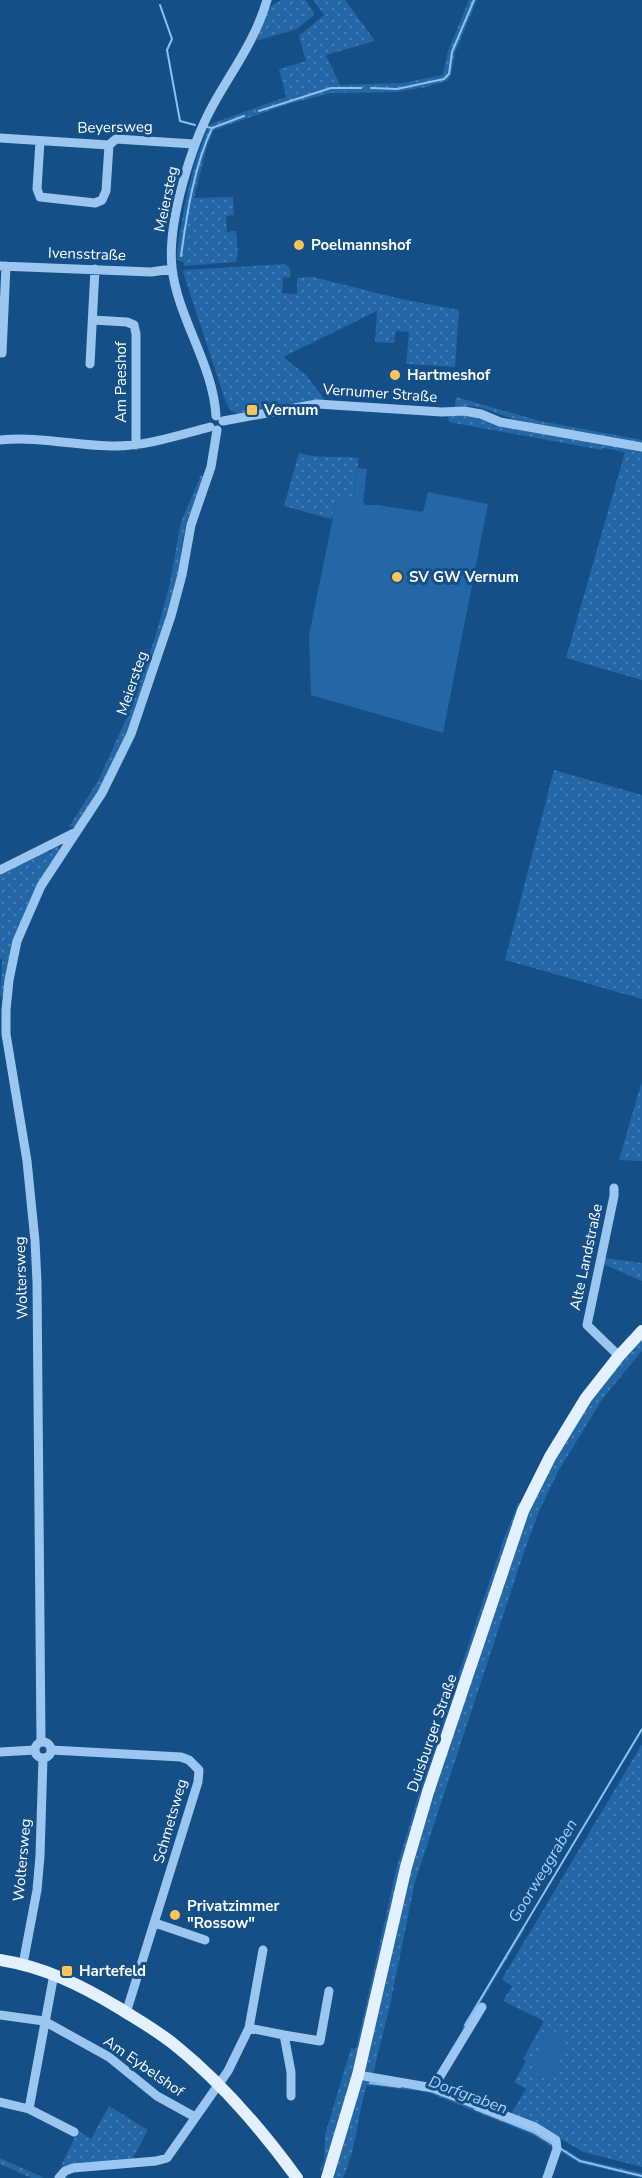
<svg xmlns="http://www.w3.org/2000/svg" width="642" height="2178" viewBox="0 0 642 2178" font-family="'Nunito Sans',sans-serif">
<defs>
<pattern id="green-dots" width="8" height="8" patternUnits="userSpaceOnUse" patternTransform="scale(1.5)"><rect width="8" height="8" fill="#2367a6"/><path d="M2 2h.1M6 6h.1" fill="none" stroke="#447eb3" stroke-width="1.8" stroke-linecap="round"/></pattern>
</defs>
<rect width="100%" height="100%" fill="#144f88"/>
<!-- green -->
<path fill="url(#green-dots)" d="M281,0H305L314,12V15L297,29L256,41L268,8Z
M313,0H345L375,41L326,55L340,85L402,83L443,75L448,51L469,0H477L455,53L451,75L447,81L426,87L397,92L331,93L285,105L214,130L207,146L194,198L233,197L234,215L226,216L227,232L236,231L238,255L235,262L184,266V262L177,260V255C183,211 191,165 210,124L286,97L279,69L306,61L299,36L324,15Z
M284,264C291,267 291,270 290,278L283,277L282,293L297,294V278L313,277L401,299L459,310L455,367L406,364L409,332L396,331L394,343L375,342L377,311L283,357L306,375L325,400L238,414L230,410L224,397L183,272L184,270Z
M456,397L540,421L642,440V443C601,436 559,429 518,420C491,414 487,403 455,407Z
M463,414L642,450V680L566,658L625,452L603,448L602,450L449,422L448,416Z
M299,453C318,459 339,455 359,458L353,500L337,497L332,519L284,506Z
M201,475L205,477L188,518L182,543L179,574L169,611L132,719L117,756L100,789L76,827H69L99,779L126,719L155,638L169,587L181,522Z
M554,770L642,795V999L505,960Z
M56,844L60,851L34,894L4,996L0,997L2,959H0V874L47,850L50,853Z
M642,1081V1161L619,1160Z
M604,1258L642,1263V1281L603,1264Z
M642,1337V1351L603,1398L559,1470L540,1509L525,1549L415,1882L390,2005L373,2074L363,2070L409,1869L425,1813L530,1505L551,1465L595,1394Z
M518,1503L522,1504L418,1811L356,2063L326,2163L319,2173L324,2161L325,2135L351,2048L356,2049L397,1866L420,1790L503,1541Z
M642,1744V2167L583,2152L535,2124L511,2114L526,2089L514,2082L526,2061L523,2059L544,2021L503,2001L512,1986L502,1979Z
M522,1927L525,1929L465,2029L462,2028Z
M368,2080L428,2089L533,2130L581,2159L642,2173V2178L579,2163L531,2134L427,2092L367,2085C357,2116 357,2148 343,2178H334L359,2083Z
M109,2106L148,2130L132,2160L61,2166L78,2131L91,2139Z
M0,2158L44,2178H31L0,2164Z"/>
<!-- pitch -->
<path fill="#2367a6" d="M358,468L367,469L363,502L366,505H378L423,512L428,492L488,504L443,733L311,695L309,635L337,497L353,500Z
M547,2027L567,2039L551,2082L531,2070Z"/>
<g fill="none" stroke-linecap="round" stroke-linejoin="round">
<!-- stream -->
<path stroke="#8cc2f2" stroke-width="2" d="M160,5L172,39L167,50L180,121L195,125
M371,88L397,89L444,79L449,74L452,52L474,0
M259,111L331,88H361
M207,127L212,128L244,116
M181,256C187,213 194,167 212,128
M465,2025L642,1729
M370,2083L400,2087
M475,2109L533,2132L554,2145
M561,2149L580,2161L642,2176"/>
<!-- minor -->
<path stroke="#9ac6ef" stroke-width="9" d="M0,138L109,145L116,139L194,144
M40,141L37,189L40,197L95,203L102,200L106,191L109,145
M0,266L151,272L172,269
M93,320L127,322L134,325L136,334V445
M0,353H2L6,266
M90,364L95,269
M216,416C213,364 178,319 172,268C167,223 191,145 213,105C233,69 255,41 267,0
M223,421L317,404L442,412L464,411L481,414L500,422L642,447
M0,440C39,436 76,446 115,446C147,446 179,435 210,427
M0,870L74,833
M614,1188V1196L587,1325L619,1356
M41,1742L37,1282L35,1241L27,1161L6,1034V1010L9,980L17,941L41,886L102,793L131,734L171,616L182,575L191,525L211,467L217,430
M35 1750a8 8 0 1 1 16 0a8 8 0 1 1-16 0Z
M51,1750L181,1757L189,1760L199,1770L198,1782L126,2013
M0,1752L35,1750
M155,1923L205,1940
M23,1964L37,1890L40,1856L43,1758
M54,1974L29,2109L74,2132
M0,2015L44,2021L109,2057L157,2096L195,2117
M249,2028L284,2035L291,2072V2096
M284,2035L320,2041L329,1991
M358,2075L433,2088L535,2127L556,2140L557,2149L547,2178
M433,2088L482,2007
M0,2102L29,2109
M59,2178L65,2171L73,2168L156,2161L167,2158L228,2071L249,2028L263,1950"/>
<!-- major -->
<path stroke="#e3f0ff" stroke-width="12" d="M0,1960C44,1967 81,1985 119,2008C138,2020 158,2031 176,2046C223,2084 262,2130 297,2178
M327,2178L358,2075L406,1867L428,1792L523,1511L550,1457L586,1398L619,1356L642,1331"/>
</g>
<!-- markers -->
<g fill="#ffc459" stroke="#144f88" stroke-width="2">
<circle cx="299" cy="245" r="6"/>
<circle cx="395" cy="375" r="6"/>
<rect x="246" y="404" width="12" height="12" rx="3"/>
<circle cx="397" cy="577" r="6"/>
<circle cx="175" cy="1915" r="6"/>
<rect x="61" y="1965" width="12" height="12" rx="3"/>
</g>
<g text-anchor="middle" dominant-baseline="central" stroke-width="6" stroke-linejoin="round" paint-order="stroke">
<!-- street labels -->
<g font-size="15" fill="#fff" stroke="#144f88">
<text transform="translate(115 127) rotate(-1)">Beyersweg</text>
<text transform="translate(166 199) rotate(-78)">Meiersteg</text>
<text transform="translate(87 254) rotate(2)">Ivensstraße</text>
<text transform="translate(121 382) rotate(-90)">Am Paeshof</text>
<text transform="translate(380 393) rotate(4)">Vernumer Straße</text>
<text transform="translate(132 683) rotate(-71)">Meiersteg</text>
<text transform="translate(586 1257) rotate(-78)">Alte Landstraße</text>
<text transform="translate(21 1278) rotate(-92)">Woltersweg</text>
<text transform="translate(432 1733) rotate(-71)">Duisburger Straße</text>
<text transform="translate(170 1821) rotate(-74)">Schmetsweg</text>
<text transform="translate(22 1860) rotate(-85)">Woltersweg</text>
<text transform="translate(144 2066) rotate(35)">Am Eybelshof</text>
</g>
<!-- poi labels -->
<g font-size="15" font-weight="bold" fill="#fff" stroke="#144f88" text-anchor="start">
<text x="311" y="245">Poelmannshof</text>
<text x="407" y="375">Hartmeshof</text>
<text x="264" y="410">Vernum</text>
<text x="409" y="577">SV GW Vernum</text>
<text x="187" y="1906">Privatzimmer<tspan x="187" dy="17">"Rossow"</tspan></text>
<text x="79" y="1971">Hartefeld</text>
</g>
<!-- water labels -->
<g font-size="16" font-style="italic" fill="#a6d0f7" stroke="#144f88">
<text transform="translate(543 1871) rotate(-59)">Goorweggraben</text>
<text transform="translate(468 2095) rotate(20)">Dorfgraben</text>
</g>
</g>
</svg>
